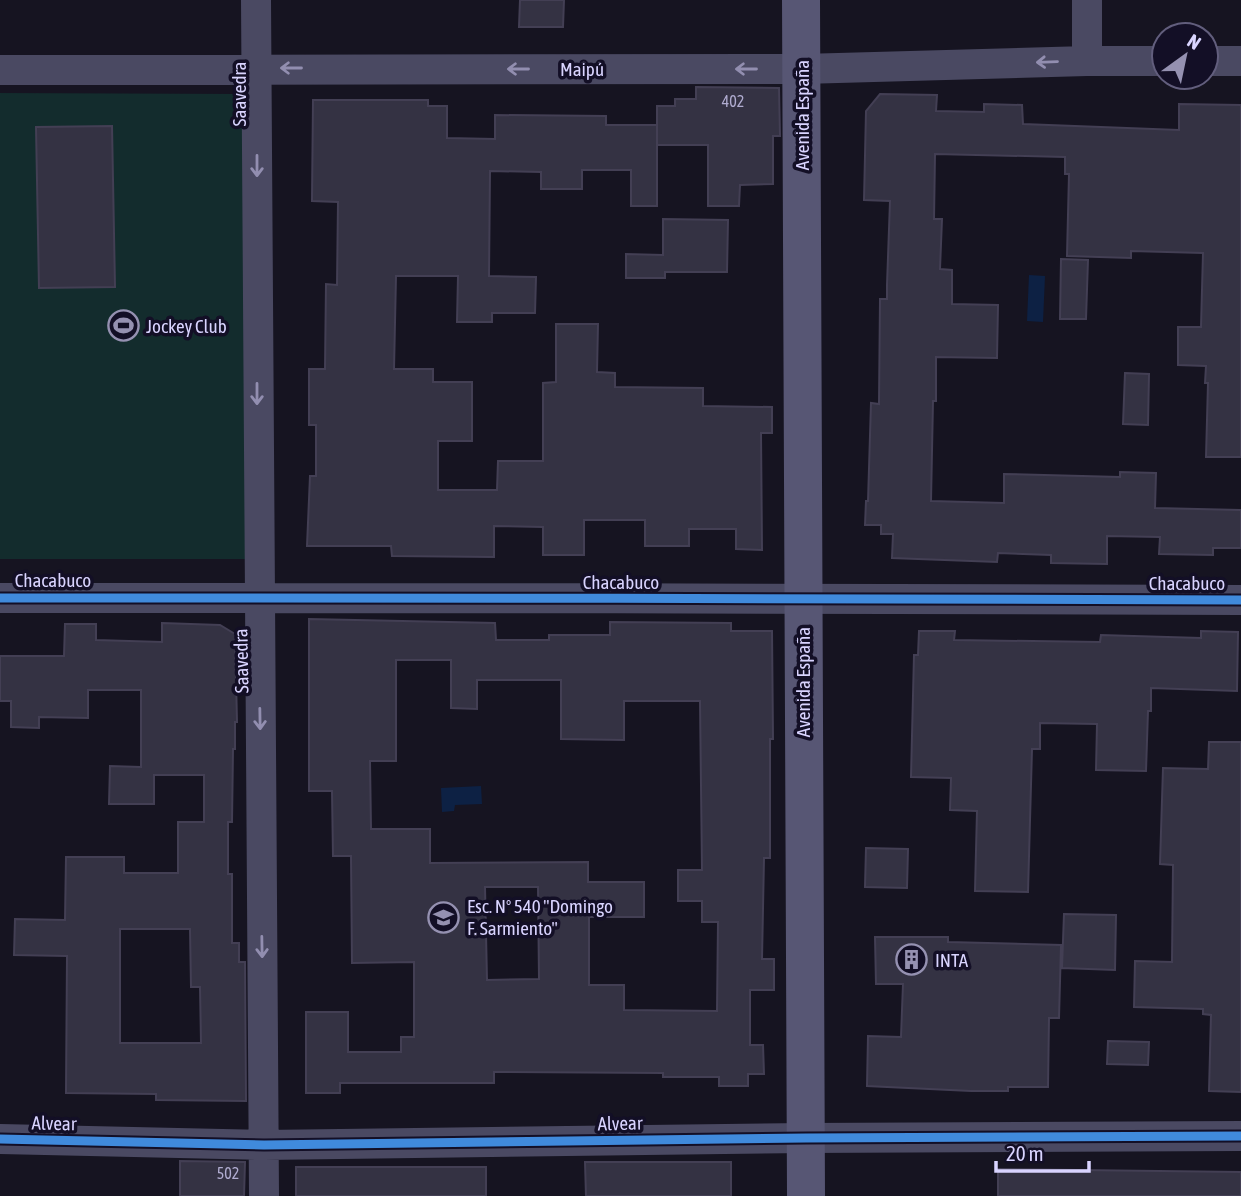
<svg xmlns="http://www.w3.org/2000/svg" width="1241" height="1196" viewBox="0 0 1241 1196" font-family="'Asap Condensed',sans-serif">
<rect width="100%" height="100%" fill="#161421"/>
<!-- pitch -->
<path fill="#132c2d" d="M0,93L245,94L247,559H0Z"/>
<!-- water -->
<path fill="#0d2144" d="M1029,275L1045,276L1043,322L1027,321Z
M481,786L482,804L455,805L454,811L442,812L441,788Z"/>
<!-- building -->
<path fill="#343243" stroke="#433f54" stroke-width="2" fill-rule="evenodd" d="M520,0H564L563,27H519Z
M696,87L779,88L780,136H773V184L740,185L739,206H708V145H657V106H675V99H696Z
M880,94L937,95L936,111L984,112V104L1022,105L1023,124L1179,130V104L1241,105V457H1206L1208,383H1205L1206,366L1178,365V327H1201L1203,253L1131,251V258L1067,256L1069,174H1065V157L935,154L934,219H942L940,269L952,270V304L998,305L997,358L936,357V401H933L931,501L1004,503V474L1120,477V472L1156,473L1155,508L1241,510V548H1213V555L1159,554L1160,537L1107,536V564L1051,563V555L998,553L997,562L892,558L893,534H881V525H865L866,501H868L871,403L879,404L880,299H887V285L890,201L864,200L866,111Z
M313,100H428V106H447V138L495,139V115L606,116V125H657V206H631V170H582V189H541V172L490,171L489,276L536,277L535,313H492V322H457L458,276H396L394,369H433V382H472V441H438V490H497L498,461H543V383L556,382V324H598L597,372L615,373V387L703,388V406L772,407V433H761L762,550L736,549V529H689V546H645V520H584V555H543V527L494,526V557L392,556L391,546H307L310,476H316V425H309V369H325L326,284L337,285L338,202L312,201Z
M112,126L115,287L39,288L36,127Z
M663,219L728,220L727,272H665V278H626V254L663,255Z
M1061,259L1088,260L1086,319H1060Z
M1125,373L1149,374L1148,425L1123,424Z
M309,619L495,623L496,640H549V635H610V622L731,623V631H772L773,739H770V858H764L762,959H774V990H750V1045H763L764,1074H748V1086H719V1077H663V1073L494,1072V1083H340V1093H306V1012H348V1052H401V1037H414V962L352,963L351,856H333L332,791H309ZM396,660H451V708L477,709V680H561V739L624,740V701H700L702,870H678V901H702V922H718L717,1011L624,1010V985H589V917H644V882H588V862L430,863V829H371L370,761H396ZM485,887H538L539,979L487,980Z
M162,623L220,625L235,634L237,722H235V749H233L232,822H228V874H232V943H239V962H245L246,1101L156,1100V1094L66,1093L67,956L14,955L15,919L65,920L66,857H124V873H178V822H204V775H154V804H109L110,766L141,767V690H88V718L39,717V728L11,727V701H0V656H64L65,624H96V640L162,642ZM120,929H190L191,987H200L201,1043H120Z
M919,631H955L954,640L1100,642L1101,635L1201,638V631L1238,632L1237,691L1151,688V711H1148L1146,771L1096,770L1097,724L1040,723V749H1032L1028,892L975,891L977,811L950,810L951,778L911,777L914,655H918Z
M1209,742H1241V1092L1209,1091L1211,1015L1203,1014V1009L1134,1007L1135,961L1172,962L1173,865L1160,864L1163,768L1208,769Z
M866,848L908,849L907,888L865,887Z
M1064,914L1116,915L1115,970L1062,968Z
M875,937H948V942L1061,945L1059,1018H1049L1048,1087H1008V1091H971L867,1086L868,1036L901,1037L903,984H876Z
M1108,1041L1149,1042L1148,1065L1107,1064Z
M180,1161L245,1162L244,1196H180Z
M585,1162H731V1196H586Z
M296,1167H486V1196H296Z
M998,1169L1241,1172V1196H998Z"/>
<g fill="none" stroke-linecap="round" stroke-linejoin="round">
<!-- street -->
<path stroke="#4a4962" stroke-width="30" d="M256,0L264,1196
M1087,61V0
M1206,61H1241
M0,70L802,69L1087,61H1164
M0,598C414,595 827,601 1241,600
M0,1139L264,1145L806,1138L1241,1136"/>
<!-- secondary -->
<path stroke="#575674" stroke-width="38" d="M801,0L806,1196"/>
<defs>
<path id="cycleway" d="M0,598C414,595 827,601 1241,600
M0,1139L264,1145L806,1138L1241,1136"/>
</defs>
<!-- cycleway casing -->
<use href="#cycleway" stroke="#130f26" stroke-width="13"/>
<!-- cycleway -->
<use href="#cycleway" stroke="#408adc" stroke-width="9"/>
</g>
<!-- one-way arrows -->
<defs><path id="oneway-shaft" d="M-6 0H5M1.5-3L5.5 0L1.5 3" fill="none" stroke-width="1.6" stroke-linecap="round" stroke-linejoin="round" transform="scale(1.75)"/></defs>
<g stroke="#928eb0">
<use href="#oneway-shaft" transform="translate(1047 62) rotate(178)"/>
<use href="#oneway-shaft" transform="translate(291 68) rotate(-180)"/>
<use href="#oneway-shaft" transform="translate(518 69) rotate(-180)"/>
<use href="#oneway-shaft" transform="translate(746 69) rotate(-180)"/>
<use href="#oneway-shaft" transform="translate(257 166) rotate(90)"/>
<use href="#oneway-shaft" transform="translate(257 394) rotate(90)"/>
<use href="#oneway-shaft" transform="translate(260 719) rotate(89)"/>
<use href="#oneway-shaft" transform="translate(262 947) rotate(89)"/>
</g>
<!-- icons -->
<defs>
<symbol id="stadium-ring" viewBox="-11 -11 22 22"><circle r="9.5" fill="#130f26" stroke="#9591b1" stroke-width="1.5"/><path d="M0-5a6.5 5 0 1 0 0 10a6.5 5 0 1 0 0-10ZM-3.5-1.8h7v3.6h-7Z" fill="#9591b1"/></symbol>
<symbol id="school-ring" viewBox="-11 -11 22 22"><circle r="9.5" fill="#130f26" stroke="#9591b1" stroke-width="1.5"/><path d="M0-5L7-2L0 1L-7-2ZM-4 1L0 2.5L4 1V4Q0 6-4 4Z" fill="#9591b1"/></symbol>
<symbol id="building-ring" viewBox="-11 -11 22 22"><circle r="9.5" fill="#130f26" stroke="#9591b1" stroke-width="1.5"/><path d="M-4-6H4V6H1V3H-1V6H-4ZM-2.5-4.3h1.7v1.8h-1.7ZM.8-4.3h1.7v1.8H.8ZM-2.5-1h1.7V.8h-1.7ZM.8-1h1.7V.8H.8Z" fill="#9591b1"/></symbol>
</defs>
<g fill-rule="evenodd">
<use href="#stadium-ring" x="106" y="308" width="35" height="35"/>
<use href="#school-ring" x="426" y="900" width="35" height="35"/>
<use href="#building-ring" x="894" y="942" width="35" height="35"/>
</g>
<g text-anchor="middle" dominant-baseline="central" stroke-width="7" stroke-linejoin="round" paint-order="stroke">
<!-- number labels -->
<g font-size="16" fill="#b0acd0">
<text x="733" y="101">402</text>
<text x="228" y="1173">502</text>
</g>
<!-- street labels -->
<g font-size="19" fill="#d9d4ff" stroke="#130f26">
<text x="582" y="69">Maipú</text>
<text transform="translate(239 94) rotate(-90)">Saavedra</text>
<text transform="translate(802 115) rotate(-90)">Avenida España</text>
<text x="53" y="580">Chacabuco</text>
<text x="621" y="582">Chacabuco</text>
<text x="1187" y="583">Chacabuco</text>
<text transform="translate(241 661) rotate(-91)">Saavedra</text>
<text transform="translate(803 682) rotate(-90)">Avenida España</text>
<text transform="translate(54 1123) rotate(1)">Alvear</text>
<text transform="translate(620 1123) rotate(-1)">Alvear</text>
</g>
<!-- poi labels -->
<g font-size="19" fill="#d9d4ff" stroke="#130f26" text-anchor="start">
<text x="146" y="326">Jockey Club</text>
<text x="467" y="906">Esc. N° 540 "Domingo<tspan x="467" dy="22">F. Sarmiento"</tspan></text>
<text x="935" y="960">INTA</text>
</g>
</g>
<!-- north arrow -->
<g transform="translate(1185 56) rotate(33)"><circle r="33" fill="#130f26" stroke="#625e7d" stroke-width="2"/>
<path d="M0-5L12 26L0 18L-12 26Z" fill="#9591b1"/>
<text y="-10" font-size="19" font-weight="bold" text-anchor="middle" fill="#d9d4ff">N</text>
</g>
<!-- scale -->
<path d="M996 1161v10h93v-10" fill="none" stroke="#d9d4ff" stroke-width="3.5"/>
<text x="1006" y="1161" font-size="21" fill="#d9d4ff" stroke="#130f26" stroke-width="5" paint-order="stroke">20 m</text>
</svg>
